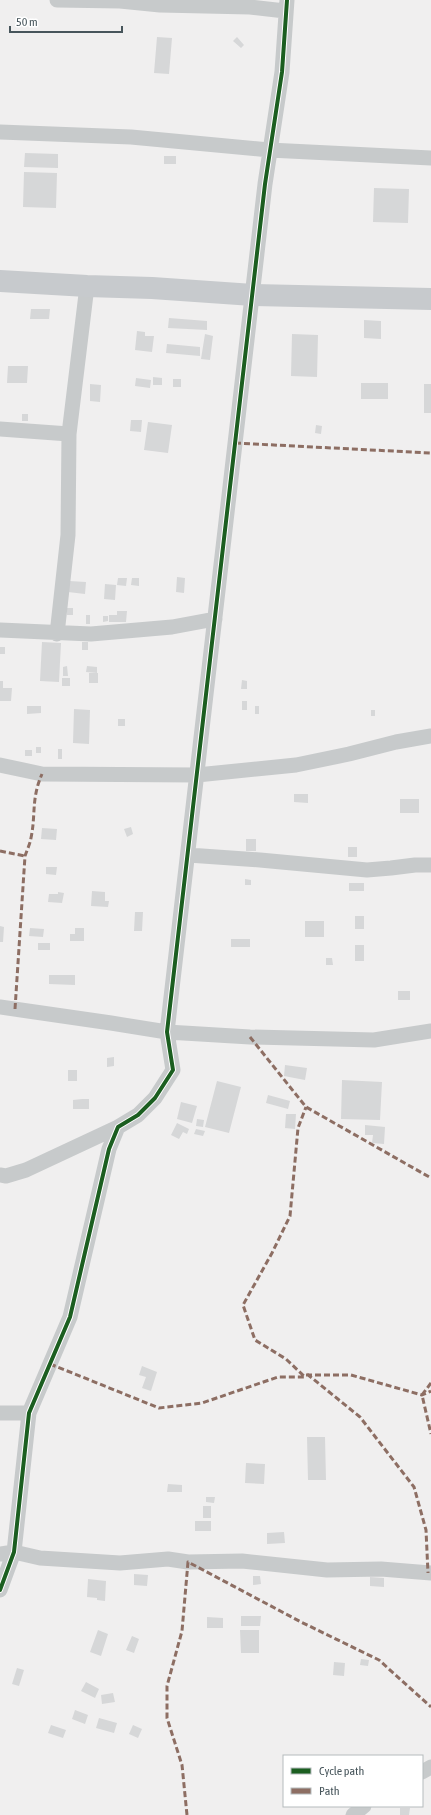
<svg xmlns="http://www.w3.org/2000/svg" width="431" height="1815" viewBox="0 0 431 1815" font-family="'Asap Condensed',sans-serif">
<rect width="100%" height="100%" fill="#f0efef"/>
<!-- building -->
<path fill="#d6d7d8" d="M157,37L172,38L169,74L154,73Z
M237,37L244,45L241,48L233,41Z
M25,153L58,154V168L24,167Z
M164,156H176V164H164Z
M24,172L57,173L56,208L23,207Z
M374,188L409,189L408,223L373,222Z
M31,309H50L49,319H30Z
M169,318L207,321V330L168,328Z
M364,320L381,321V339L364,338Z
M137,331L145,332V336H154L152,352L135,350Z
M205,334L213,336L210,360L201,359Z
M292,334L318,335L317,377L291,376Z
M167,344L200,347V356L166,353Z
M8,366H28L27,383H7Z
M153,377L162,378V385H153Z
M136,378L151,380L150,388L135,386Z
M173,379H181V387H173Z
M361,383H388V399H361Z
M90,384L101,385L100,402L90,401Z
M424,384H431V413H424Z
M22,414H28V421H22Z
M131,420H142L141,432L130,431Z
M148,422L172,425L168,453L144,450Z
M316,425L322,426L321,434L315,433Z
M177,577L185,578L184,593L176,592Z
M118,578H127L126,586L117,585Z
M132,578H139V586L131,585Z
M69,581L86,582L85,594L68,592Z
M105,584L116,585L115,600L104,599Z
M67,608H73V615H67Z
M117,611H127L126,622H109V615H117Z
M86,615H90V624H86Z
M103,616H108V621L103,622Z
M42,642L61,643L59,682L40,681Z
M82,642H88V650H82Z
M0,647H5V654H0Z
M67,666L68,676H63V667Z
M87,666L97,667V673L86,672Z
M89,673H98V683H89Z
M62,678H70V686H62Z
M242,680L247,681V689H241Z
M0,681H3V688H12L11,701H0Z
M242,701H247V710H242Z
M27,706H41V713L27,714Z
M255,706H259V714H255Z
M74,709L90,710L89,744L73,743Z
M371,710H375V716H371Z
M118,719H125V726H118Z
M36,747H41V753H36Z
M58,749H62V759H58Z
M25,750H32V756H25Z
M294,794H308V803L294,802Z
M400,799H419V813H400Z
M131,827L133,834L127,837L124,829Z
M42,828L57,829L56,840L41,839Z
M246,839H256V851H246Z
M348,847H357V857H348Z
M46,867H57L56,875L46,874Z
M245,879L251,880V885H245Z
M349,883H364V891H349Z
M92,891L105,892V901H109L108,907L91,906Z
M58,892L64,893L62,903L48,902L49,894H58Z
M135,912H143L142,931H134Z
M355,916H364V929H355Z
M305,921H324V937H305Z
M0,926L4,927L3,942H0Z
M30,928L44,929L43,937L29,936Z
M75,928H84V941H70V934H75Z
M231,939H250V947H231Z
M38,943H50V950H38Z
M355,945H364V961H355Z
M326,958H332L333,965H326Z
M49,975H75V985L49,984Z
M398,991H410V1000H398Z
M114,1057V1066L107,1067V1058Z
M285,1065L307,1068L305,1080L284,1076Z
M68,1070H77V1081H68Z
M342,1080L382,1082L380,1120L341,1119Z
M217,1081L241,1087L229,1133L205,1127Z
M268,1095L290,1101L288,1109L266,1103Z
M82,1099H89V1109H73V1100Z
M181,1102L197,1106L192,1123L177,1119Z
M286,1114H296L295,1129L285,1128Z
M197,1119L204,1120L203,1127L196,1126Z
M177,1123L189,1129L187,1134L183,1132L179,1139L171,1135Z
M365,1125L385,1127L384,1144L372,1143L373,1135H365Z
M196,1129L205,1131L203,1136L194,1134Z
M142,1366L157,1372L151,1391L142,1388L146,1377L139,1375Z
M307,1437H325L326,1480H308Z
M246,1463L265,1464L264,1484L245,1483Z
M168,1484L182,1485V1492H167Z
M206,1497H215L214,1503L206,1502Z
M203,1506H211V1518H203Z
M195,1521H211V1531H195Z
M284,1532L285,1543L267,1544V1533Z
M134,1574L148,1575L147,1586L134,1585Z
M253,1576H260L261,1584L253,1585Z
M370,1577L384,1578V1587L370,1586Z
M88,1579L106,1581L105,1601L97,1600V1598L87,1597Z
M241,1616H261L260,1626H241Z
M207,1617L223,1618V1628H207Z
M98,1630L108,1634L101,1656L90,1652Z
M240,1630H259V1653H241Z
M132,1636L139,1639L134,1653L126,1650Z
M361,1659L369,1660L368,1666L360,1665Z
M334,1662L345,1663L344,1676L333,1675Z
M17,1668L24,1670L19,1686L12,1684Z
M86,1682L99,1689L95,1698L81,1691Z
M113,1693L115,1702L102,1704L101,1695Z
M75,1710L88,1715L85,1724L72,1719Z
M99,1718L117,1723L114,1733L96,1728Z
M51,1725L66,1730L63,1738L48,1733Z
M133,1725L142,1729L138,1738L129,1734Z
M400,1808H410L409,1815H400Z"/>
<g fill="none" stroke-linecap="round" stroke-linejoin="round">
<!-- street -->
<path stroke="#c7cacb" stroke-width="15" d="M57,0L120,1L160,5L250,7L285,11
M0,132L131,137L269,150L431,158
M0,429L69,434
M0,630L91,634L172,627L215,619
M57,634L68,535L69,434L87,286
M0,765L42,774L197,775L296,765L349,754L396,742L431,736
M188,855L260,860L367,870L391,868L415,865H431
M0,1007L111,1023L167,1032L250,1037L374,1040L431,1031
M0,1175L6,1176L26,1170L118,1127
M0,1413H29
M0,1554L14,1552L40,1558L120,1563L168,1559L188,1562L242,1561L327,1570L381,1569L431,1573
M0,1590L14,1552L29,1413L70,1317L109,1149L118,1127L138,1115L155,1098L173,1070L167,1032L265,184L282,72L287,0
M422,1772L431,1767
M353,1815L364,1806"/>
<!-- secondary -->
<path stroke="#c7cacd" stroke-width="22" d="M0,281L87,286L152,288L253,295L431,299"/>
<!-- quiet -->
<path stroke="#8d6e63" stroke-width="3" stroke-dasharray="6 3" stroke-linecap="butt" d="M235,443L431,453
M0,851L25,856
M15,1009L25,856C27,850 30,844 31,838C36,814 31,799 42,774
M250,1037L306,1107L431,1178
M50,1364L159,1408L202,1403L278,1377H305L286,1359L255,1340L243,1305L272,1253L290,1216L298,1128L306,1107
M307,1374L360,1417L414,1487L426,1530L428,1573
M306,1375H351L422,1395L431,1391
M431,1383L422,1395L431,1434
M187,1815L182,1765L167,1718V1686L182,1631L188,1562L301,1622L379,1660L431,1707"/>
<defs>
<path id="cycleway" d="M0,1590L14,1552L29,1413L70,1317L109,1149L118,1127L138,1115L155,1098L173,1070L167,1032L265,184L282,72L287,0"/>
</defs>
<!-- cycleway casing -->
<use href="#cycleway" stroke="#fff" stroke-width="6"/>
<!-- cycleway -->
<use href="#cycleway" stroke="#1b5e20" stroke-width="4"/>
</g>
<!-- legend -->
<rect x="283" y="1755" width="140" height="52" fill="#ffffff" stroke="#b5bbbd"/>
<rect x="291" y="1768" width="20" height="6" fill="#1b5e20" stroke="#b5bbbd"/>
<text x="319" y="1775" font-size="12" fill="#47555b">Cycle path</text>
<rect x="291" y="1788" width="20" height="6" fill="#8d6e63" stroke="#b5bbbd"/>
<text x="319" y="1795" font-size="12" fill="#47555b">Path</text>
<!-- scale -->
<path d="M10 26v6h112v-6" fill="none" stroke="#47555b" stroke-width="2"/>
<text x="16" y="26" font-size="12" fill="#47555b" stroke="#ffffff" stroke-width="3" paint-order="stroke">50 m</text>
</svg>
